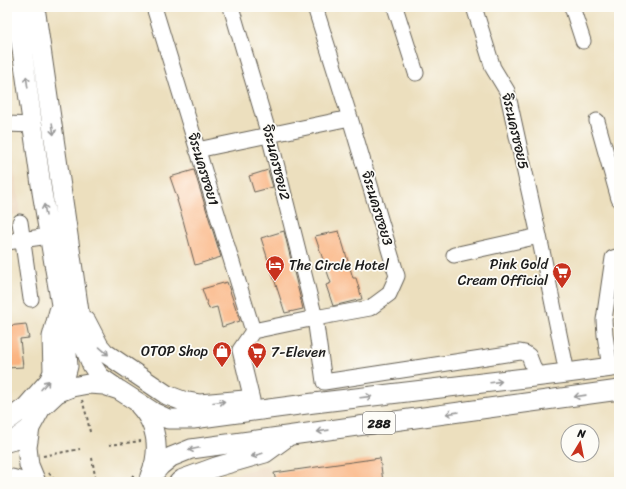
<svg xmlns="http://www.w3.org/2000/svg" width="626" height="489" viewBox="0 0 626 489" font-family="Sriracha,'Playpen Sans Thai',sans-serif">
<rect width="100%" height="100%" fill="#fdfcf7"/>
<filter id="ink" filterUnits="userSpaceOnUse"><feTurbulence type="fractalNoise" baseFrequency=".025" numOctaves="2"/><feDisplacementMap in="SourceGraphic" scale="8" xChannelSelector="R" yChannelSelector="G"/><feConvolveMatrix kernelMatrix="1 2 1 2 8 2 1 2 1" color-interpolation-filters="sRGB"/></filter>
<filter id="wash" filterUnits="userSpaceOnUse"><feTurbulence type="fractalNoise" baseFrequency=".012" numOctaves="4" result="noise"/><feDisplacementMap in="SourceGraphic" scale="16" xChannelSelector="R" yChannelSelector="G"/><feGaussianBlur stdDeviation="0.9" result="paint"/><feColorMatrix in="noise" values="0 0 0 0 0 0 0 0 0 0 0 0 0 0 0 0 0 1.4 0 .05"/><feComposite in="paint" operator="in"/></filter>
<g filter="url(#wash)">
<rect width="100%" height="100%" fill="#ecdfbe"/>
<!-- built -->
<path fill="#ead3b8" d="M7,85L20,214L7,217Z
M268,465L272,482H211L214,480Z"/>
<g id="blocks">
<!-- building -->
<path fill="#fab07c" d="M194,170L221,257L195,265L183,220L177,200H178L170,177Z
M268,170L273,187L254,192L249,176Z
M284,231L303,309L285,313L261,238Z
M339,231L353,278H356L362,299L333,306L326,285L331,283L315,236Z
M227,282L240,321L222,327L217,307L209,309L202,289Z
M26,324L29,338L20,339L23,367L7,368V326Z
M380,458L383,482H276L274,473Z"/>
</g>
</g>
<g filter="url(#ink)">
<use href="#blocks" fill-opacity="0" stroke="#656055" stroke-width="1"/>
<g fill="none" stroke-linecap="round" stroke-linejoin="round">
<defs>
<path id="minor" d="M154,7L253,331
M231,7L269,135L315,318L324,382L520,352L525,353L529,356L537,377
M395,7L416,73
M474,7L493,68L507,91L539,236
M572,7L583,41
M597,121L619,199
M7,124L33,125
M197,150L350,118
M20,222L31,299
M7,242L49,236
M454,255L539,236L567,373
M610,368L605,335L604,320L613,258L619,256
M252,400L240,350L253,331L315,318L370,308L389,294L397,276L350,118L315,7"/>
<path id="major" d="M16,7L42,192L61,305L66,341L68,366L64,381L57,393
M35,7L84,346L92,365L100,377L116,388
M86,321L99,346L105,353L167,395L183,401L200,404L245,400
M139,405C153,420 159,440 155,461C154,466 152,471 150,476
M7,421L26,407L49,381L53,372L52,337L59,311
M7,442L14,440L30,428
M7,479H12L22,482
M149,479L160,466L171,457L191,449L619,390
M36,482L29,465L27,447L30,428L41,408L57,393L72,387L88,384L104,385L119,390L153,412L168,419H193L314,403L567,373L619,366
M179,482L183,479L216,467L265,453L287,437"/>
</defs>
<!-- minor casing -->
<use href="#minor" stroke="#656055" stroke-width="17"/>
<!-- major casing -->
<use href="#major" stroke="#656055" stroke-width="21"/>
<!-- path -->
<path stroke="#656055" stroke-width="2" stroke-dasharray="3 3" stroke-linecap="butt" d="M82,400L87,417L90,432
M109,445L141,441
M43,456L80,449
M92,458L96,482
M49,473L56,482
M128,482L135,473"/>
<!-- minor -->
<use href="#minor" stroke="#fff" stroke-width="15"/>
<!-- major -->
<use href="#major" stroke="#fff" stroke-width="19"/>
</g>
<!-- one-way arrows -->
<defs><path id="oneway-shaft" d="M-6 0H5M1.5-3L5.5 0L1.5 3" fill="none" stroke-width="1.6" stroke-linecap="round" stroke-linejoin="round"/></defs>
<g stroke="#999">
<use href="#oneway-shaft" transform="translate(27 82) rotate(-98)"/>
<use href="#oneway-shaft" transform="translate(53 129) rotate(82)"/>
<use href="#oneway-shaft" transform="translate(45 210) rotate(-100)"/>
<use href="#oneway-shaft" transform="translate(104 351) rotate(41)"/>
<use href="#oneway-shaft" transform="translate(496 382) rotate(-7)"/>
<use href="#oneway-shaft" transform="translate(45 385) rotate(-49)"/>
<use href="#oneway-shaft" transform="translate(580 396) rotate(172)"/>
<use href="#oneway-shaft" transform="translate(366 397) rotate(-7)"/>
<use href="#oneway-shaft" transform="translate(219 402) rotate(-5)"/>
<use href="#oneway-shaft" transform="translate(452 413) rotate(172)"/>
<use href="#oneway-shaft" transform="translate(323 431) rotate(172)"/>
<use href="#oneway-shaft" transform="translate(194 449) rotate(168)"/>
<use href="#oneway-shaft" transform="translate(257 455) rotate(164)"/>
</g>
</g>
<!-- icons -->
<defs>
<symbol id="hotel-pin" viewBox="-11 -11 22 30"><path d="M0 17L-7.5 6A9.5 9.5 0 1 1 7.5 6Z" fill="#c8321e" stroke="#fdfcf7"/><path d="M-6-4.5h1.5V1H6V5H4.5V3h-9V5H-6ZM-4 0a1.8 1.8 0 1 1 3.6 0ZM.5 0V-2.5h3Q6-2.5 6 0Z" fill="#fff"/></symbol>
<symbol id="supermarket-pin" viewBox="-11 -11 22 30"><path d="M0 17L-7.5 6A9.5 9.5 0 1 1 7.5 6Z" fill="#c8321e" stroke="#fdfcf7"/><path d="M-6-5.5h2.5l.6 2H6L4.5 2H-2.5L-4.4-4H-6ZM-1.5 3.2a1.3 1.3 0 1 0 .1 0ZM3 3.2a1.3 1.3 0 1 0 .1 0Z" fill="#fff"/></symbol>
<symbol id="shop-pin" viewBox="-11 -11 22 30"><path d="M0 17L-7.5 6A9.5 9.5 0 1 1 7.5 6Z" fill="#c8321e" stroke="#fdfcf7"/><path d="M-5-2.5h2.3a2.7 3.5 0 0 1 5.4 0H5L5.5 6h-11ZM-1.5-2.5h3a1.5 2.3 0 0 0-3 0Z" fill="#fff"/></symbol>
</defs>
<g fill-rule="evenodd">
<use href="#hotel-pin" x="264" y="254" width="22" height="30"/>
<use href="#supermarket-pin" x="551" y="261" width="22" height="30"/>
<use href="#shop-pin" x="211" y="340" width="22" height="30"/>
<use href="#supermarket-pin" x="246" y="341" width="22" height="30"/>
</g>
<g text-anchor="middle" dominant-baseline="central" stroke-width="3.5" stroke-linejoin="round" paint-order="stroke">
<!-- shield labels -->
<rect fill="#fdfcf7" stroke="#605f5e" stroke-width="1" x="363" y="412" width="32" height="22" rx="3"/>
<g font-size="13" font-weight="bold" fill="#1c1c1c">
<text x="379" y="423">288</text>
</g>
<!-- street labels -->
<g font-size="14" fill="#1c1c1c" stroke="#fdfcf7">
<text transform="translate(515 131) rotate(77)">จิระนครซอย5</text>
<text transform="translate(276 162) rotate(76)">จิระนครซอย2</text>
<text transform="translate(203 169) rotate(73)">จิระนครซอย1</text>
<text transform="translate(377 208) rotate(73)">จิระนครซอย3</text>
</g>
<!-- poi labels -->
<g font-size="14" fill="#1c1c1c" stroke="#fdfcf7" text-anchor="end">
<text x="548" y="264">Pink Gold<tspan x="548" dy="16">Cream Official</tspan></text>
<text x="289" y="265" text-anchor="start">The Circle Hotel</text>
<text x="208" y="351">OTOP Shop</text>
<text x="271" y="352" text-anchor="start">7-Eleven</text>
</g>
</g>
<!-- margin -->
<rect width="626" height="489" fill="none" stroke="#fdfcf7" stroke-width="24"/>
<!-- north arrow -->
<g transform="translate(580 443) rotate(10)"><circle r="19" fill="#fdfcf7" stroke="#a3a29f"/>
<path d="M0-3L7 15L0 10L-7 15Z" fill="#c8321e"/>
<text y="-6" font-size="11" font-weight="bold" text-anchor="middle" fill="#1c1c1c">N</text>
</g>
</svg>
